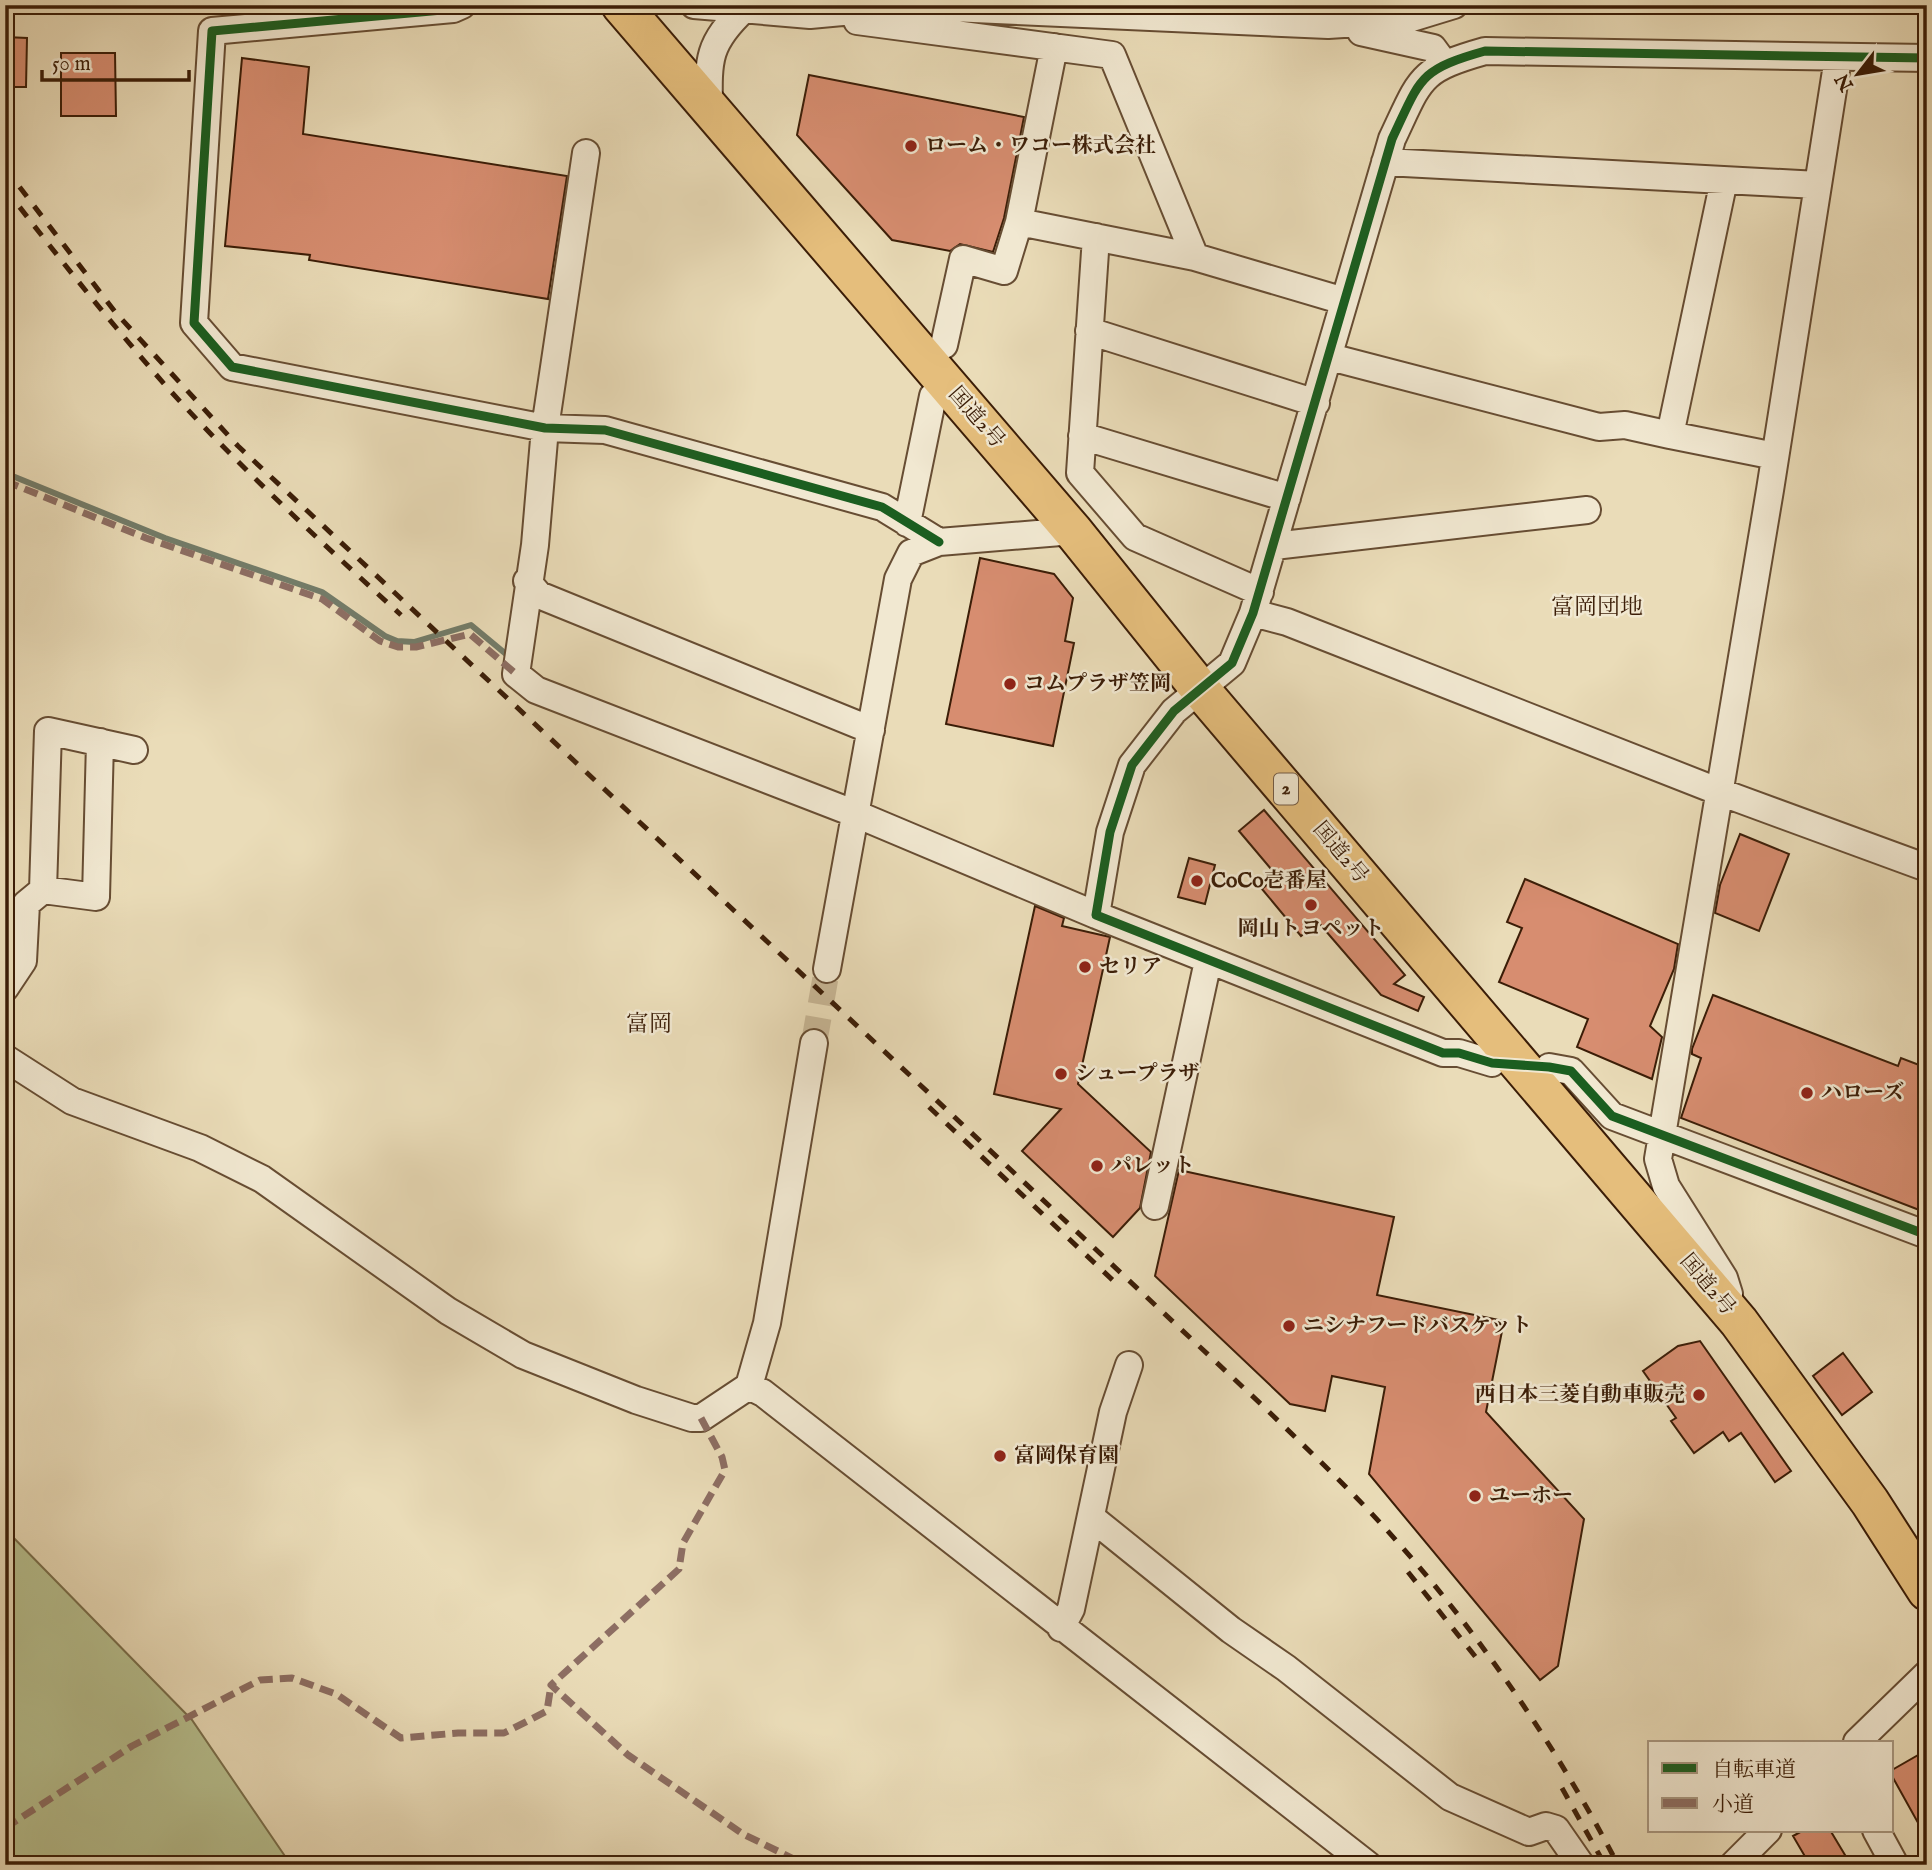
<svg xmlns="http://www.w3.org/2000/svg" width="1932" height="1870" viewBox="0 0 1932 1870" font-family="'IM FELL English','Noto Serif JP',serif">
<rect width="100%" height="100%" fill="#eadcb8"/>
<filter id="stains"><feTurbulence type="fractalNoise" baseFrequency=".00286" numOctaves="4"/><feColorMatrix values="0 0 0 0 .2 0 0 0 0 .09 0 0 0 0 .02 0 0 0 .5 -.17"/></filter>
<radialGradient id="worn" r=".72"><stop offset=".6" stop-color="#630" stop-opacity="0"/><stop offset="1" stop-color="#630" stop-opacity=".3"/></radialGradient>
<!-- green -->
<path fill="#b7c08f" stroke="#796e4b" stroke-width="2" d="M5,1529L192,1720L291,1865H5Z"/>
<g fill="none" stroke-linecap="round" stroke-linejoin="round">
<!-- stream -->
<path stroke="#737c69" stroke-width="6" d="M5,473L165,538L322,592L385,636L397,641L414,642L471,625L512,659"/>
</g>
<!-- building -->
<path fill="#d78d70" stroke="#3b1d07" stroke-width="2" d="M5,37L27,38L26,87H5Z
M61,53H115L116,116H61Z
M242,58L309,67L303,134L567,176L548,299L309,260L310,255L225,246Z
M809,75L1024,117L1004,218L993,252L960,244L950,251L892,240L797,135Z
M980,558L1054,574L1073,598L1065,641L1074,643L1053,746L946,724Z
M1264,810L1405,975L1394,984L1424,997L1418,1011L1381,995L1318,922L1301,936L1262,889L1277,876L1239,831Z
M1740,834L1789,854L1759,931L1715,913L1720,885Z
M1189,858L1215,865L1205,904L1178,897Z
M1525,879L1678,944L1674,969L1650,1026L1662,1037L1652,1079L1577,1047L1588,1019L1499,982L1522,928L1507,922Z
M1035,906L1064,918L1062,926L1110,937L1078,1084L1151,1152L1140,1208L1113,1237L1022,1151L1061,1109L994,1094Z
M1713,995L1898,1066L1901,1058L1927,1068V1213L1681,1118L1701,1058L1692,1054V1049Z
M1179,1170L1394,1217L1377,1295L1504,1321L1486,1412L1584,1519L1558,1666L1540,1680L1369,1474L1385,1387L1332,1376L1325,1411L1290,1404L1155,1276Z
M1700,1341L1791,1471L1775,1482L1741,1433L1729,1441L1723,1432L1694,1453L1671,1421L1676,1418L1643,1371L1678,1346Z
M1843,1353L1872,1392L1842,1415L1813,1376Z
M1927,1750V1839L1892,1776V1770Z
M1804,1830H1830L1851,1865H1810L1793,1836Z"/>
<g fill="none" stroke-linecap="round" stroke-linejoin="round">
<!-- minor-tunnel -->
<path stroke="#c7b695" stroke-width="26" stroke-dasharray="26 13" stroke-linecap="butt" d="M814,1043L827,969"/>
<defs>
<path id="minor" d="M462,5L453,9L212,31L194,323L232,367L545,428L605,430L882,507L939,542
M694,5L810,15L907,6L1328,25L1405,20L1454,5
M857,21L1112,55L1195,257L1344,301
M1361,32L1433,48L1444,63
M1054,47L1019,222L1195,257
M709,107C708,59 708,43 744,9
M586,153L545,428L535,545L516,674L536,690L856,814L1096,915
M1385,162L1818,185
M1096,237L1080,473L1135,537L1260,592
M1089,331L1316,403
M944,345L963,259L1004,271L1019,222
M1330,357L1599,427L1625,425L1670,435L1724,180
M1670,435L1775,456
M1082,436L1287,498
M907,523L933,396
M1274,546L1587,510
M527,581L539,595L871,730
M1253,613L1287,622L1720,792L1927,868
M43,890L96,897L100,742
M827,969L898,579L911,553L939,542L1073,531
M5,988L23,961L26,904L43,890L48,731L134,750
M5,1058L72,1101L200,1148L262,1179L448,1311L523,1355L636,1400L692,1418H701L749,1386
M1492,1063L1459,1053H1443L1096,915L1110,832L1132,765L1174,711L1232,663L1253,613L1392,139C1421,78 1418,70 1485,51L1927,58
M1549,1067L1571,1071L1612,1116L1927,1235
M1155,1206L1208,961
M1729,1294L1724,1278L1666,1186L1658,1159L1770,490L1838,58
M749,1386L763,1393L1368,1865
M749,1386L767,1323L814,1043
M1092,1518L1231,1630L1286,1668L1450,1797L1529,1832L1546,1826L1556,1829L1581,1865
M1061,1628L1071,1609L1113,1412L1129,1365
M1857,1742L1927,1674
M1876,1830L1895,1865
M1733,1865L1768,1830"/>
<path id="highway" d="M621,5L1073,531L1200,689L1739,1322L1870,1502L1927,1591"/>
</defs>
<!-- minor casing -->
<use href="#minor" stroke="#674d33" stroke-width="30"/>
<!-- highway casing -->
<use href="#highway" stroke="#3b1d07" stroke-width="42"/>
<!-- minor -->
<use href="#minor" stroke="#f1e8d1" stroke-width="26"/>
<!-- highway -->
<use href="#highway" stroke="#e5be7c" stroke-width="38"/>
<!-- rail -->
<path stroke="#3b1d07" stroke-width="5" stroke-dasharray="12 12" stroke-linecap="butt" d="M5,168L116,313L238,446L1263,1406C1304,1446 1346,1485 1384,1527C1474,1625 1557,1747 1618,1865
M5,188C57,256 110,322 166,386C239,467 320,541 401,615
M929,1107L1120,1287
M1408,1572L1478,1660
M1562,1788L1605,1865"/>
<!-- quiet -->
<path stroke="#8d6e63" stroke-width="7" stroke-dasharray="14 7" stroke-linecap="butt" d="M5,481L146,538L322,599L380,641L398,647H416L470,634L516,674
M701,1418L722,1457L725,1470L683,1543L679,1569L551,1685L628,1755L743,1834L806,1865
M5,1828L132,1746L260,1680L292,1678L336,1694L401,1738L458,1733H504L547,1711L551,1685"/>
<defs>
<path id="cycleway" d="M462,5L453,9L212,31L194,323L232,367L545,428L605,430L882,507L939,542
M1927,58L1485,51C1418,70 1421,78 1392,139L1253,613L1232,663L1174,711L1132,765L1110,832L1096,915L1443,1053H1459L1492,1063L1549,1067L1571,1071L1612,1116L1927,1235"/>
</defs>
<!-- cycleway casing -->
<use href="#cycleway" stroke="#f1e8d1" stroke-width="13"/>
<!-- cycleway -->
<use href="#cycleway" stroke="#1b5e20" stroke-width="9"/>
</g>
<!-- markers -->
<g fill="#8f2418" stroke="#f1e8d1" stroke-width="2.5">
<circle cx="911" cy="146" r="7"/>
<circle cx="1010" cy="684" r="7"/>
<circle cx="1197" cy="881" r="7"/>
<circle cx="1311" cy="905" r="7"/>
<circle cx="1085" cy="967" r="7"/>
<circle cx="1061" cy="1074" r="7"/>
<circle cx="1807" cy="1093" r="7"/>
<circle cx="1097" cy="1166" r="7"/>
<circle cx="1289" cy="1326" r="7"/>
<circle cx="1699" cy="1395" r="7"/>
<circle cx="1000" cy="1456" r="7"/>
<circle cx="1475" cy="1496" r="7"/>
</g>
<g text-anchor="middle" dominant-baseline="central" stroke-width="5" stroke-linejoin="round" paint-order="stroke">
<!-- shield labels -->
<rect fill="#f1e8d1" stroke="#725a44" stroke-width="2" x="1274" y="773.5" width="24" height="31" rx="5"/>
<g font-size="19" font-weight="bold" fill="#3b1d07">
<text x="1286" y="789">2</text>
</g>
<!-- poi labels -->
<g font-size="21" font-weight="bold" fill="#3b1d07" stroke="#f1e8d1" text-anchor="start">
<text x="925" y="146">ローム・ワコー株式会社</text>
<text x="1024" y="684">コムプラザ笠岡</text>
<text x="1211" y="881">CoCo壱番屋</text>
<text x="1311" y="929" text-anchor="middle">岡山トヨペット</text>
<text x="1099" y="967">セリア</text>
<text x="1075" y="1074">シュープラザ</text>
<text x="1821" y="1093">ハローズ</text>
<text x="1111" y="1166">パレット</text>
<text x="1303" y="1326">ニシナフードバスケット</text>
<text x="1685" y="1395" text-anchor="end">西日本三菱自動車販売</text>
<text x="1014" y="1456">富岡保育園</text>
<text x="1489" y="1496">ユーホー</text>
</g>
<!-- street labels -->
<g font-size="21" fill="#3b1d07" stroke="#f1e8d1">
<text transform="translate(976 418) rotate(49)">国道2号</text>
<text transform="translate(1340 853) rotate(50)">国道2号</text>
<text transform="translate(1707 1285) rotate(50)">国道2号</text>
</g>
<!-- neighbourhood labels -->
<g font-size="23" fill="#3b1d07" stroke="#f1e8d1">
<text x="1597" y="607">富岡団地</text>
<text x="649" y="1024">富岡</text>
</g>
</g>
<!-- margin -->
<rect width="1932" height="1870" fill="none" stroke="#eadcb8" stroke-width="28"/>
<rect x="7" y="7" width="1918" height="1856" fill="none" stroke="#3b1d07" stroke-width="3.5"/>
<rect x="14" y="14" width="1904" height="1842" fill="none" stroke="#3b1d07" stroke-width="2"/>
<!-- legend -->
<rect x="1648" y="1741" width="245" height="91" fill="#f1e8d1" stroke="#a89780" stroke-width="2"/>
<rect x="1662" y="1763" width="35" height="10" fill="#1b5e20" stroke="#a89780" stroke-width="2"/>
<text x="1712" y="1776" font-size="21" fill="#3b1d07">自転車道</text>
<rect x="1662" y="1798" width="35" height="10" fill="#8d6e63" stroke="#a89780" stroke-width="2"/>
<text x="1712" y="1811" font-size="21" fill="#3b1d07">小道</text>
<!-- north arrow -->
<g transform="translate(1858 74) rotate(239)" stroke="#f1e8d1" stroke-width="5" paint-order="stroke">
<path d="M0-5L12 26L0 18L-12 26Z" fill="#3b1d07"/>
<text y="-10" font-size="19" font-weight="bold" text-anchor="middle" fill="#3b1d07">N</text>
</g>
<!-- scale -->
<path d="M42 70v10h147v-10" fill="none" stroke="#3b1d07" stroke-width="3.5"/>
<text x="52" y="70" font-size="21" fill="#3b1d07" stroke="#f1e8d1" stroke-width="5" paint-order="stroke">50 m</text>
<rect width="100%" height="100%" filter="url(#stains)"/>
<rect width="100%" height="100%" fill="url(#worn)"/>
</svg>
